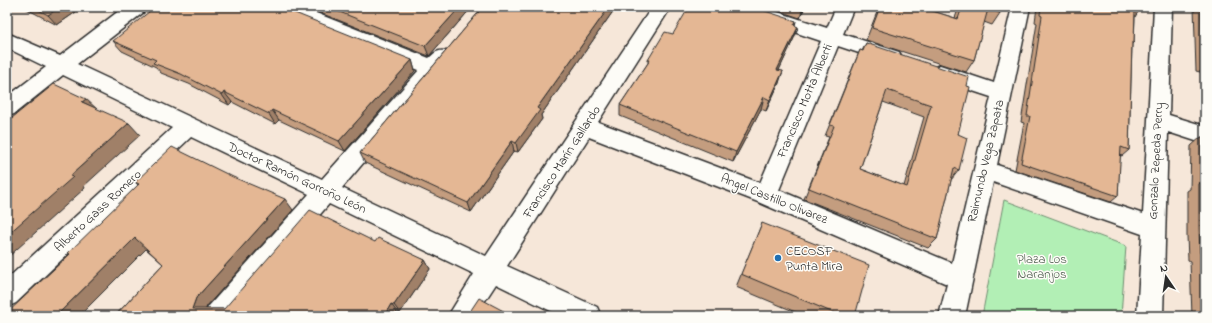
<svg xmlns="http://www.w3.org/2000/svg" width="1212" height="323" viewBox="0 0 1212 323" font-family="'Indie Flower',sans-serif">
<rect width="100%" height="100%" fill="#f6e7d9"/>
<filter id="ink" filterUnits="userSpaceOnUse"><feTurbulence type="fractalNoise" baseFrequency=".025" numOctaves="2"/><feDisplacementMap in="SourceGraphic" scale="8" xChannelSelector="R" yChannelSelector="G"/><feConvolveMatrix kernelMatrix="1 2 1 2 8 2 1 2 1" color-interpolation-filters="sRGB"/></filter>
<g filter="url(#ink)">
<!-- green -->
<path fill="#b2efb5" stroke="#6e8d70" d="M1004,200L1126,246L1121,316H982Z"/>
<g fill="none" stroke-linecap="round" stroke-linejoin="round">
<defs>
<path id="street" d="M124,7H146L144,12L77,64L322,179L419,70L276,12L274,7H301L429,58C436,51 440,49 449,52L452,57L449,62L342,188L486,256L652,7H671L598,122L760,183L821,41L734,12L732,7H762L827,28L836,7H854L843,34L899,52L902,57L899,62L892,64L838,46L779,190L952,263L991,97L933,78L930,73L933,68L940,65L994,83L1012,7H1030L997,165L1143,214L1154,7H1172L1169,115L1205,126V144L1168,132L1163,316H1137L1142,234L993,182L965,316H939L947,284L758,202L589,137L507,266L597,307L601,316H561L496,284L475,316H448L474,274L329,204L233,316H204L208,307L309,194L191,137L16,303L7,307V279L172,128L63,75L14,114L7,116V97L46,67L7,48V33L60,56Z"/>
</defs>
<!-- street casing -->
<use href="#street" stroke="#2b2b2b" stroke-width="3"/>
<!-- street -->
<use href="#street" fill="#fdfcf7" fill-rule="evenodd"/>
</g>
<!-- wall -->
<path fill="#c49d7f" stroke="#2b2b2b" fill-rule="evenodd" d="M23,7H83L57,25Z
M305,7H407L413,9L415,7H472L429,56Z
M483,7H616L541,115L542,119L518,152L514,151L471,212L365,163L360,153Z
M767,7H805L800,18Z
M879,7H920L955,18L959,7H1002L1000,13L992,25L984,22L974,60L966,72L866,40Z
M1037,7H1138V12L1135,17L1134,42L1132,44L1129,150L1122,156L1120,155L1118,196L1111,202L1015,170L1024,123L1021,122L1037,23L1035,22Z
M1194,7H1205V114H1204V73L1196,71Z
M796,21L795,26L798,27L794,38L779,70V83L766,111L761,109L733,162L620,116V105L648,63V60L673,34Z
M113,41L412,60L415,71L345,151L279,120L275,124L232,102L229,105L189,84L161,73L156,67L122,51Z
M866,43L967,86L958,134L959,170L951,180L937,239L928,248L804,199L829,137L825,136L855,62L860,50L862,51ZM883,102L924,117L904,186L860,169Z
M1201,137L1205,138V316H1192L1190,261L1188,260L1187,236V191L1190,189L1191,146Z
M135,182L293,210L207,306L206,309H224L375,242L425,260L430,269L400,313L397,312L395,316H115L163,264L146,249L79,316H7L70,254L138,185Z
M762,223L855,316H805L736,287Z"/>
<!-- shaded-wall -->
<path fill="#a08068" stroke="#2b2b2b" d="M60,7H83L57,25L48,15Z
M460,7H472L429,56L425,46Z
M609,7H616L541,115L542,119L518,152L516,143L537,108Z
M803,7H805L800,18Z
M798,27L794,38L774,81L777,70Z
M412,60L415,71L345,151L339,141Z
M783,71L779,83L766,111L770,100Z
M224,92L232,102L229,105L222,95Z
M764,97L761,109L733,162L736,152Z
M86,99L98,110L82,102Z
M272,110L279,120L275,124L269,114Z
M129,123L140,135L84,186L85,188L7,258V235L70,176Z
M512,141L514,151L471,212L468,203Z
M285,199L293,210L207,306L203,316L192,309L196,298Z
M135,238L147,248L79,316H56Z
M425,260L430,269L400,313L394,305Z
M391,304L397,312L395,316H384Z"/>
<!-- building -->
<path fill="#e4b794" stroke="#2b2b2b" fill-rule="evenodd" d="M33,7H60L48,15Z
M155,7H280L412,60L339,141L272,110L269,114L224,92L222,95L181,74L153,63L156,60L113,41Z
M327,7H407L413,9L415,7H460L425,46Z
M483,7H609L537,108L540,110L516,143L512,141L468,203L360,153Z
M689,7H753L796,21L794,25L798,27L777,70L783,71L770,100L764,97L736,152L620,105L650,60H648L665,32L673,34Z
M880,7H920L958,19L962,7H1002L1000,13L988,9L974,60L872,28Z
M1041,7H1138V12L1135,11L1134,42H1132L1129,150L1121,147L1118,196L1021,163L1030,116H1027L1042,16L1040,15Z
M1201,7H1205V65L1203,64Z
M866,43L969,77L967,86L970,87L958,134L967,138L959,170L954,168L937,239L809,188L834,126L830,125L860,50L863,51ZM887,90L931,105L907,187L860,169Z
M54,84L86,99L82,102L129,123L70,176L73,177L7,235V122Z
M1201,137L1205,138V306L1203,254L1200,253L1199,228V183L1202,184Z
M172,147L233,177L285,199L196,298L192,309H224L310,210L375,242L378,238L425,260L394,305L391,304L384,316H115L163,264L135,238L56,316H7V313L70,254L68,253L139,184L135,182Z
M762,223L869,265L855,316H841L741,274Z
M479,298L513,316H467Z"/>
</g>
<!-- markers -->
<circle fill="#1f6fb2" stroke="#fdfcf7" stroke-width="1.5" cx="778" cy="258" r="4"/>
<g text-anchor="middle" dominant-baseline="central" stroke-width="3" stroke-linejoin="round" paint-order="stroke">
<!-- street labels -->
<g font-size="13" fill="#2b2b2b" stroke="#fdfcf7">
<text transform="translate(805 101) rotate(-67)">Francisco Motta Alberti</text>
<text transform="translate(986 161) rotate(-77)">Raimundo Vega Zapata</text>
<text transform="translate(1156 161) rotate(-87)">Gonzalo Zepeda Perry</text>
<text transform="translate(562 162) rotate(-57)">Francisco Marín Gallardo</text>
<text transform="translate(297 178) rotate(25)">Doctor Ramón Gorroño León</text>
<text transform="translate(774 199) rotate(22)">Angel Castillo Olivarez</text>
<text transform="translate(98 211) rotate(-43)">Alberto Gass Romero</text>
</g>
<!-- poi labels -->
<g font-size="13" fill="#2b2b2b" stroke="#fdfcf7" text-anchor="start">
<text x="786" y="251">CECOSF<tspan x="786" dy="15">Punta Mira</tspan></text>
</g>
<!-- park labels -->
<g font-size="13" fill="#4d5c4e" stroke="#fdfcf7">
<text x="1042" y="259">Plaza Los<tspan x="1042" dy="15">Naranjos</tspan></text>
</g>
</g>
<!-- margin -->
<rect width="1212" height="323" fill="none" stroke="#fdfcf7" stroke-width="24"/>
<rect x="12" y="12" width="1188" height="299" fill="none" stroke="#2b2b2b" stroke-width="1.5" filter="url(#ink)"/>
<!-- north arrow -->
<g transform="translate(1166 277) rotate(347)" stroke="#fdfcf7" stroke-width="3" paint-order="stroke">
<path d="M0-3L7 15L0 10L-7 15Z" fill="#2b2b2b"/>
<text y="-6" font-size="11" font-weight="bold" text-anchor="middle" fill="#2b2b2b">N</text>
</g>
</svg>
